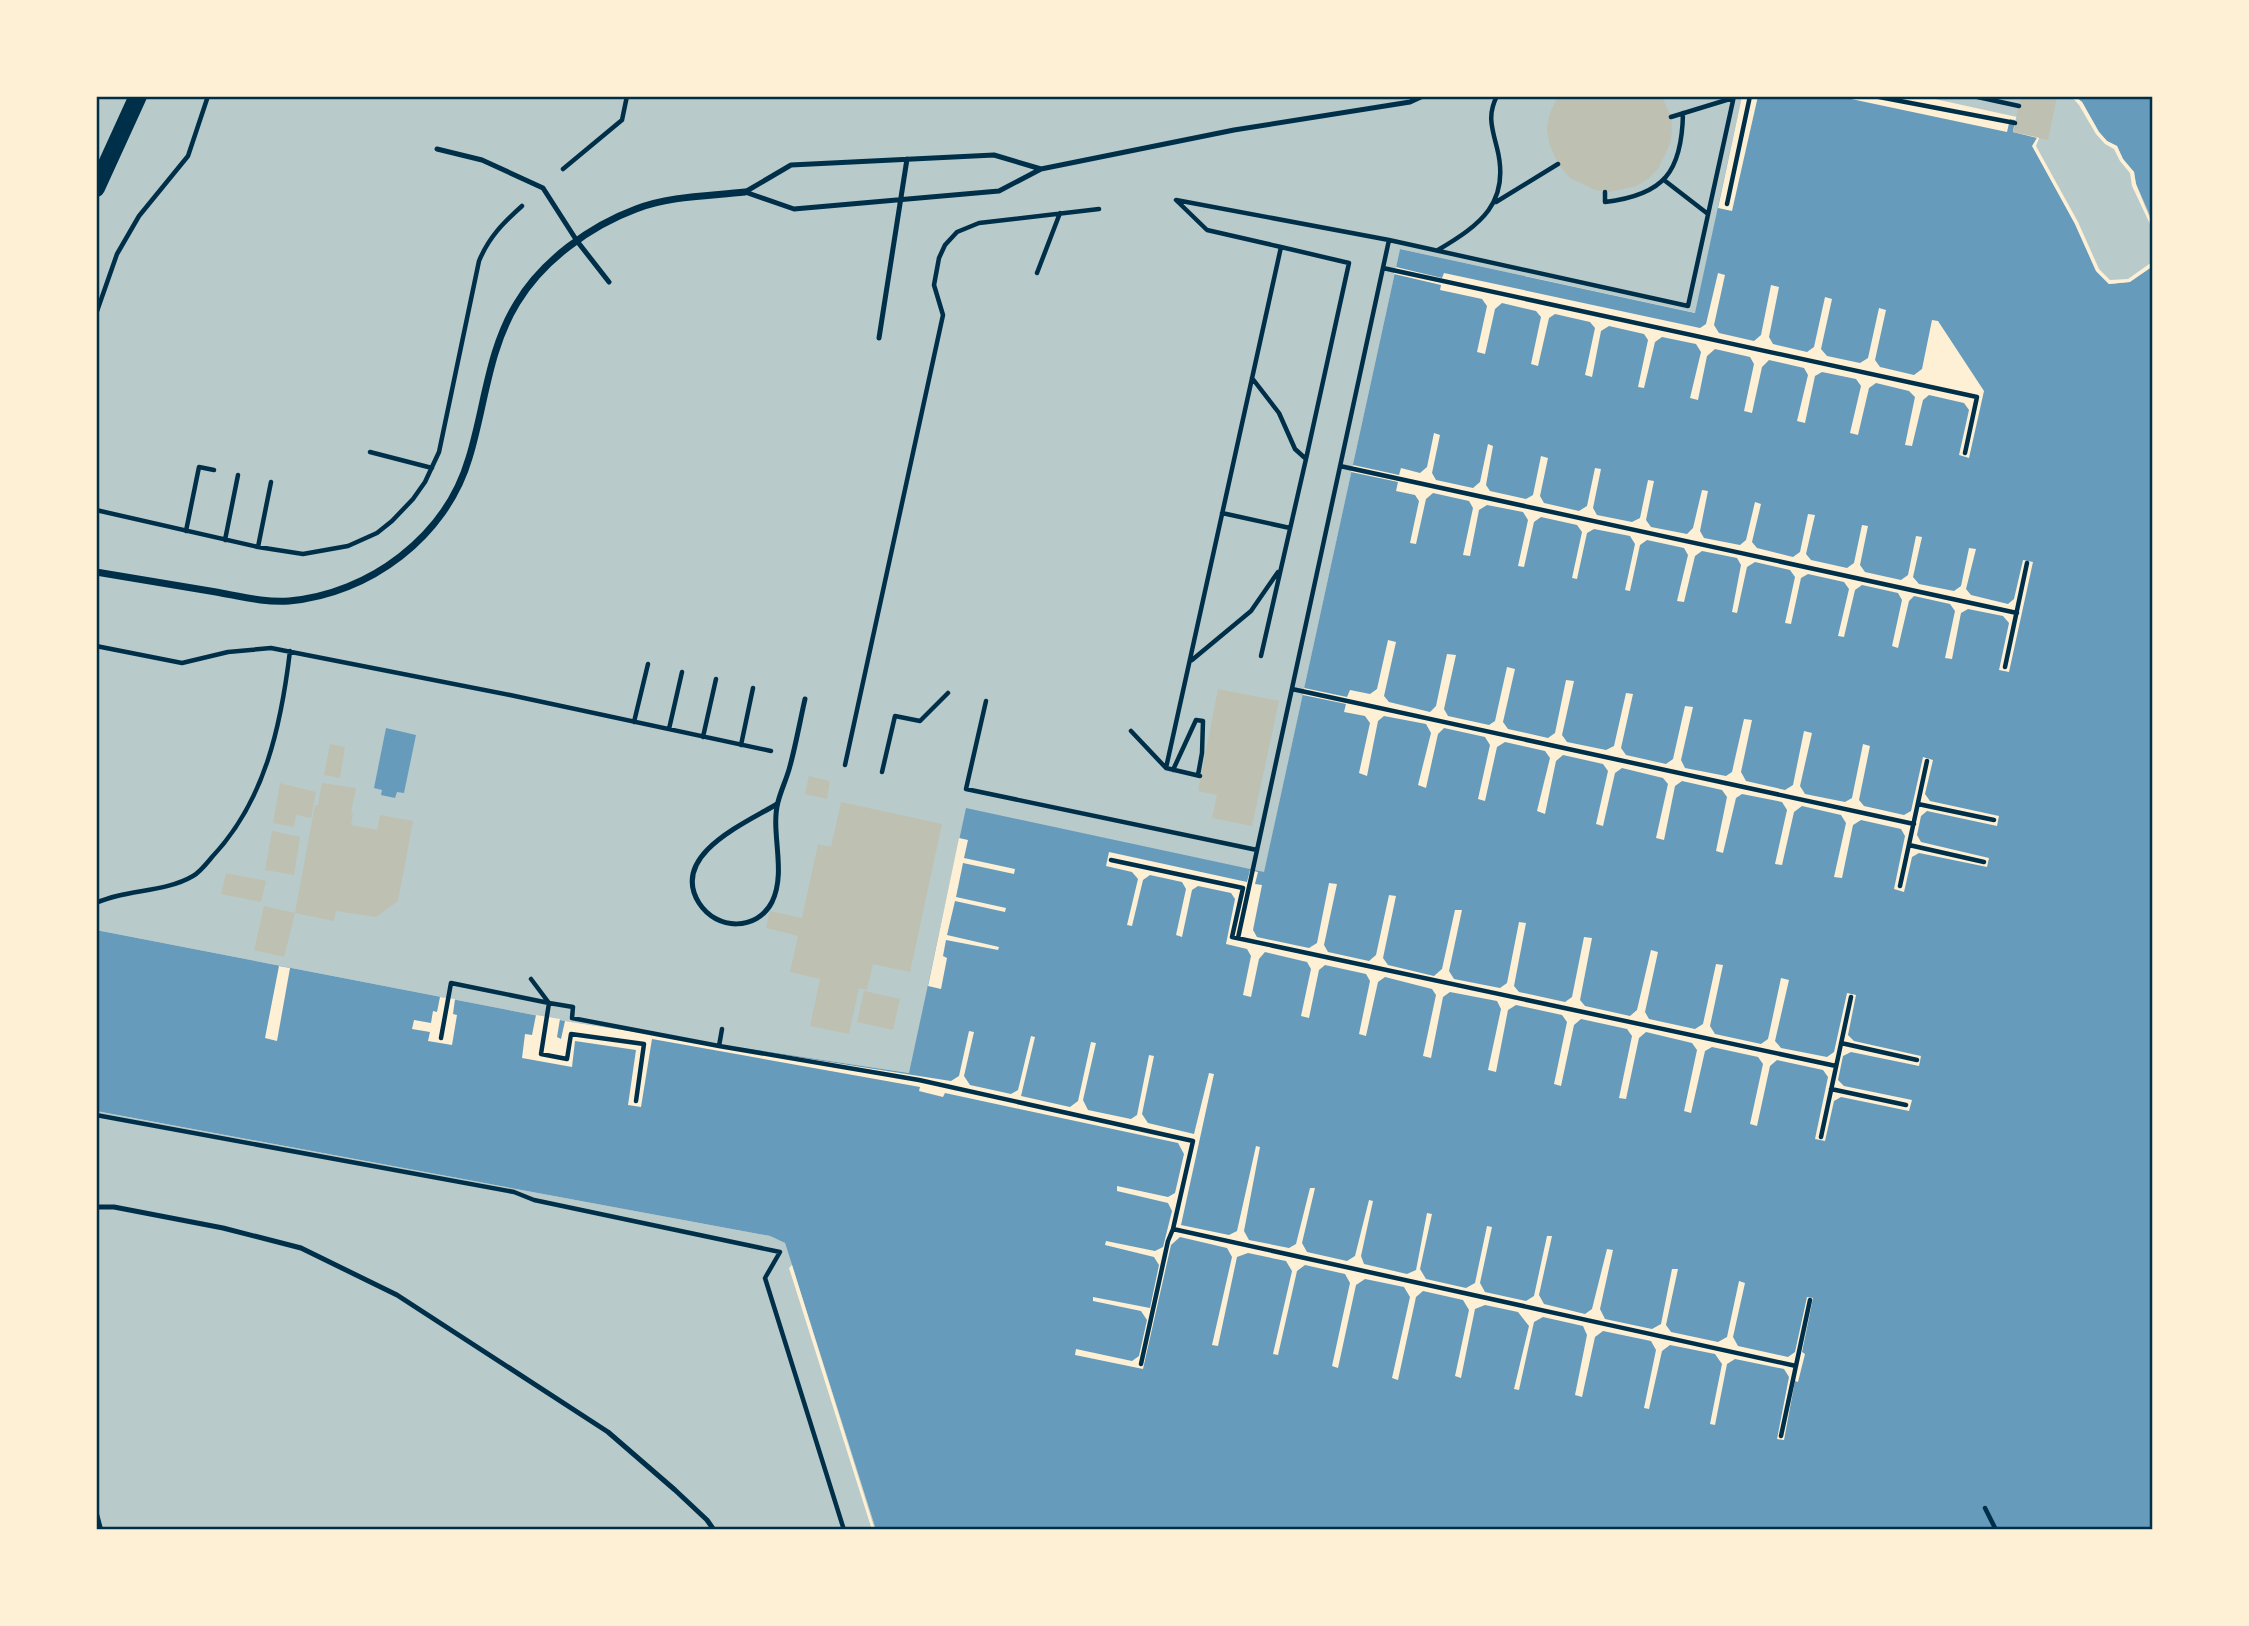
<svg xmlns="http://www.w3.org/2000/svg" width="2249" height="1626" viewBox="0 0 2249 1626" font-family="'Playfair Display',serif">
<rect width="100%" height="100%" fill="#fdf0d5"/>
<!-- green -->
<path fill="#b9caca" d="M96,96H1742L1696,313L1400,249L1264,873L1258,872L909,1073L565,1021L96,930Z
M1904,96H2075L2117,146L2134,172L2153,222V266L2130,282L2109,284Z
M96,1111L770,1236L785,1243L876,1530H96Z"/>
<!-- water -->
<path fill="#669bbc" d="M1742,96H1904L2015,120L2037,137L2033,146L2075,224L2096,271L2109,284L2129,282L2153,266V1530H876L785,1243L770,1236L96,1111V930L565,1021L909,1073L966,808L1264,872L1400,249L1695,313Z
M2075,96H2153V222L2136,184L2134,172L2123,159L2117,146L2107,141L2099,132L2082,102Z
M386,728L416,735L404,793L397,792L395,798L381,795L382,790L374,788Z"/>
<!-- pier -->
<path fill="#fdf0d5" d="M1742,96H1758L1732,211L1718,208Z
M1837,96H1921L2017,117L2040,136L2036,146L2078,222L2099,269L2110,280L2128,279L2152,262L2153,266L2130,282L2109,284L2096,271L2075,224L2032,146L2037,138L2013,132L2015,120L2010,119L2007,132Z
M2071,96L2082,102L2099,132L2107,141L2117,146L2123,159L2134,172L2136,184L2153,226L2150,224L2132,186L2130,173L2120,161L2114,149L2105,144L2096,134L2079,105Z
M1396,267L1442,278L1444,273L1700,328L1706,324L1718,273L1725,275L1714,325L1719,333L1754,341L1761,335L1771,285L1779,287L1769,337L1773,344L1807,352L1814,347L1825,297L1832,299L1821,349L1827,356L1860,363L1868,358L1879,308L1886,310L1875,360L1880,367L1914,375L1922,369L1932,320L1938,321L1984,391L1969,458L1959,455L1969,410L1964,403L1929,395L1923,400L1912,446L1905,445L1915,397L1909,391L1876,383L1869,388L1858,435L1850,433L1861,386L1856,379L1822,372L1815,376L1805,423L1797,421L1808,375L1804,368L1769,360L1762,367L1752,413L1744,411L1754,364L1750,357L1715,349L1707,356L1698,400L1690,398L1701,352L1696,344L1662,337L1655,342L1644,388L1638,387L1648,340L1644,334L1609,326L1601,331L1592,377L1585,375L1595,328L1590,322L1555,314L1549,318L1538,366L1531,364L1541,317L1536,311L1502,303L1495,309L1485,354L1477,352L1487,306L1482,299L1440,290L1441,285L1394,274Z
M1434,433L1440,435L1432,473L1436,480L1473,488L1480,482L1488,444L1493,446L1486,485L1490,491L1526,499L1533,495L1541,456L1548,458L1540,496L1544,503L1579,511L1587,506L1595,468L1601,469L1593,508L1597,515L1632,522L1640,518L1648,480L1654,481L1646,520L1651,527L1687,534L1693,528L1702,490L1708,491L1700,531L1704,538L1740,545L1746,540L1755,502L1761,504L1752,542L1757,548L1793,557L1800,552L1808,514L1815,515L1806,554L1811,560L1847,568L1854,563L1862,525L1868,526L1860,565L1865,572L1901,580L1908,575L1916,536L1922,537L1913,577L1919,584L1954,591L1961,586L1969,548L1976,549L1966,589L1971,595L2008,604L2014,599L2023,560L2033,562L2009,672L1999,670L2009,623L2003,616L1968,609L1961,613L1952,659L1945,658L1955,611L1950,604L1914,596L1909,601L1898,648L1892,646L1902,600L1898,593L1862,585L1855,590L1844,637L1838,636L1849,589L1844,582L1808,574L1801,578L1791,624L1785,623L1795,577L1790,570L1755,562L1747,567L1737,613L1732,612L1741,565L1737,558L1702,551L1695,556L1684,602L1677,601L1688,555L1684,548L1647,540L1640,545L1630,591L1625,590L1635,544L1630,536L1594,529L1587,533L1577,579L1572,578L1582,532L1577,525L1541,517L1534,522L1524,567L1518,566L1528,520L1523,512L1487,505L1479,510L1470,556L1463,555L1473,508L1469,501L1433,493L1426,499L1416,544L1410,543L1419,501L1415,495L1396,491L1398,482L1351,472L1353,465L1399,475L1401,468L1420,473L1427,467Z
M1388,640L1396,642L1384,696L1389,702L1430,712L1436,706L1447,654L1456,655L1444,709L1448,716L1489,725L1495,721L1507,667L1515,669L1503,722L1508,729L1548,738L1555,733L1566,680L1574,681L1562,735L1567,742L1606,750L1614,746L1626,693L1633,694L1621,748L1626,755L1666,764L1673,759L1685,706L1693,707L1681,760L1685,768L1726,776L1732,772L1744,719L1752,720L1741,772L1746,781L1785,790L1793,785L1804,731L1812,733L1800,786L1805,794L1845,802L1852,798L1863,744L1870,746L1859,800L1864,806L1904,815L1911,811L1923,757L1933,760L1925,794L1930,801L1999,816L1997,826L1927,811L1921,816L1917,835L1921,842L1989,858L1987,867L1919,853L1912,857L1904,892L1894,889L1905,836L1901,829L1861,820L1853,825L1842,878L1834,877L1846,823L1841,815L1802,806L1794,812L1782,865L1775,864L1787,810L1782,802L1742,794L1736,798L1723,853L1716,851L1727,797L1722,790L1682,781L1675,786L1664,840L1656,838L1668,784L1663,778L1622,768L1615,773L1603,826L1596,824L1608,771L1603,764L1563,755L1556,761L1545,814L1537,811L1550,758L1545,751L1505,742L1497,747L1485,801L1478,799L1490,745L1485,737L1444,728L1438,734L1426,788L1418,785L1431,733L1426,724L1384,716L1378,721L1367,776L1359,773L1370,723L1365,716L1344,712L1346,704L1303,695L1304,688L1347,697L1350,690L1370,694L1377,689Z
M959,838L968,840L964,858L1015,869L1014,874L963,863L956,897L1006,908L1005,912L955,901L947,935L999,947L998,950L946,940L943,956L947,958L941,989L928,986Z
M1109,852L1247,882L1250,870L1258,872L1255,884L1262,885L1253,930L1257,937L1309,948L1317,943L1329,883L1337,884L1324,945L1328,952L1369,961L1376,955L1389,895L1396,896L1383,958L1388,965L1434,976L1442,969L1455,910H1462L1449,971L1454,979L1500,988L1507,983L1519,922L1526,923L1514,986L1519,992L1565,1002L1572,997L1584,937L1592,938L1580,1000L1585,1006L1630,1016L1637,1010L1651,950L1658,952L1645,1012L1649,1019L1695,1029L1703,1024L1716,964L1723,965L1710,1026L1715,1034L1761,1044L1768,1039L1781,978L1789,980L1775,1041L1781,1048L1827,1057L1834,1052L1847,993L1856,995L1848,1035L1854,1041L1921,1056L1919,1066L1851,1052L1843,1056L1838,1080L1844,1086L1912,1100L1909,1111L1841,1097L1834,1101L1825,1141L1815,1139L1828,1077L1823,1070L1777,1060L1770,1066L1757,1126L1750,1124L1763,1064L1758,1057L1712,1047L1705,1051L1691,1113L1684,1111L1697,1050L1692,1043L1646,1032L1639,1038L1626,1099L1619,1098L1632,1036L1627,1029L1581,1019L1574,1025L1561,1086L1554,1084L1567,1022L1562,1015L1516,1005L1508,1010L1496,1072L1488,1070L1501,1009L1497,1001L1450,992L1443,997L1431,1058L1423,1056L1436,995L1432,989L1385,977L1378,982L1366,1036L1359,1034L1370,981L1366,974L1325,965L1319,970L1309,1018L1301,1016L1311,969L1307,962L1265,952L1259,959L1251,997L1243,995L1251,956L1247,949L1226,944L1235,899L1231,893L1198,886L1192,890L1182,937L1176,935L1186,889L1182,882L1150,875L1143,880L1132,926L1127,925L1138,879L1132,872L1106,866Z
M279,966L290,968L277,1041L265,1038Z
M440,997L455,999L453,1014L457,1015L452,1045L428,1041L430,1032L412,1029L414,1020L431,1023L433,1011L437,1012Z
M536,1015L560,1019L557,1037L561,1039L565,1021L951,1081L959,1076L969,1031L974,1032L964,1076L970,1085L1011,1094L1018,1090L1031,1036L1035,1037L1021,1096L1070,1107L1078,1101L1091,1042L1096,1043L1083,1100L1088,1110L1131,1119L1137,1115L1149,1055L1154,1056L1142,1114L1148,1123L1194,1134L1209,1073L1214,1074L1181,1225L1229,1235L1237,1231L1256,1146L1260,1147L1244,1231L1249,1240L1289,1248L1296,1244L1310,1188H1315L1302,1243L1307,1252L1347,1261L1355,1256L1369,1200L1373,1201L1361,1256L1364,1264L1407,1274L1416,1270L1427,1213L1432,1214L1420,1269L1426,1279L1466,1288L1475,1283L1487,1226L1492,1227L1480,1283L1485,1292L1526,1301L1534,1296L1547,1236H1552L1539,1295L1544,1304L1585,1314L1592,1309L1607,1249L1613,1250L1600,1309L1605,1319L1652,1329L1661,1324L1672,1269H1678L1666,1325L1671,1332L1718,1342L1727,1337L1739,1281L1745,1283L1733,1337L1738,1346L1788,1357L1795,1352L1807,1297L1813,1298L1802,1352L1805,1354L1798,1382L1795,1381L1784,1440L1777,1439L1789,1377L1784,1369L1735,1359L1727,1364L1715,1425L1710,1424L1722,1364L1715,1354L1670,1345L1662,1351L1649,1409L1644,1408L1656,1350L1651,1341L1603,1331L1595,1337L1582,1397L1575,1395L1587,1335L1583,1326L1543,1317L1534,1322L1519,1390L1514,1389L1529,1326L1518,1312L1485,1305L1475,1309L1461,1378L1455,1376L1469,1310L1463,1300L1423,1291L1416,1297L1398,1380L1392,1378L1410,1297L1404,1287L1365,1279L1356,1285L1338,1368L1332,1366L1350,1283L1345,1274L1305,1265L1297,1271L1278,1355L1273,1354L1292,1271L1286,1261L1248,1253L1237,1257L1218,1346L1212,1345L1232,1257L1227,1248L1180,1237L1171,1245L1143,1369L1075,1355L1076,1349L1132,1361L1139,1356L1147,1320L1141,1311L1093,1301V1297L1150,1308L1159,1265L1154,1257L1105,1245L1106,1241L1155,1251L1163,1247L1172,1211L1168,1203L1117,1191V1186L1168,1197L1175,1193L1184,1154L1178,1143L945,1093L943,1097L919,1091L920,1087L652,1039L641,1107L628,1105L636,1050L575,1041L572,1067L522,1058L525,1034L532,1035Z
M792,1265L875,1530H872L789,1268Z"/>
<!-- building -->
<path fill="#bec0b2" d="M1558,96H1662L1671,117L1672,131L1670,144L1658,169L1648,179L1636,186L1609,192L1595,190L1570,178L1558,164L1549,143L1547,129L1549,115Z
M2021,96H2057L2048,140L2013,132Z
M1218,689L1279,701L1252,826L1212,818L1217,795L1198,791Z
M330,744L345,747L340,778L324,775Z
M809,776L830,781L827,799L805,794Z
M280,783L316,792L311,818L296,815L294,827L273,823Z
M322,783L356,788L351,812L353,814L351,825L377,830L380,815L413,821L398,901L376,917L336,911L334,921L295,913L284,957L254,950L264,906L295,913L315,805H318Z
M841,802L942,824L910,972L873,964L867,990L859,988L849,1034L810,1026L820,979L790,972L798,936L766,928L770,911L802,918L818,844L831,847Z
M272,831L300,837L294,875L265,870Z
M226,873L266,881L261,902L221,894Z
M864,991L900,999L893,1030L857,1022Z"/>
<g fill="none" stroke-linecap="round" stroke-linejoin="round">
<!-- path -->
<path stroke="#003049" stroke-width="4.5" d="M1874,96L2015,123
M1973,96L2019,106
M1671,117L1733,98
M563,169L622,120L627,96
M1664,180L1708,214
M1605,192V202C1664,195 1682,172 1683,113
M1496,202L1558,164
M1727,204L1750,96
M1281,247L1207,230L1176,200L1389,240L1688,306L1734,96
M1438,250C1480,225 1511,203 1497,148C1492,128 1487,115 1497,96
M1383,268L1977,397L1965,453
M1037,273L1060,213
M96,314L117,254L139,216L188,156L208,96
M1252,378L1279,413L1295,449L1306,459L1261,656
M370,452L432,468
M1340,466L2017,613
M96,510L258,547L303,554L348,546L377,533L392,521L413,499L425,482L439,452L479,261C489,237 503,223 522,206
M1222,513L1290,528
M186,531L199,467L214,470
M225,540L238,475
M258,547L271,482
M96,646L182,663L228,652L271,648L510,695L771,751
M1192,660L1251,611L1278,572
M2005,667L2027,563
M1292,689L1914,824
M986,701L966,789L1257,850
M634,722L648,664
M669,729L682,672
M1131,731L1166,768L1200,776
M703,737L716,679
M741,745L753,688
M845,765L943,315L934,285L939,258L945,245L957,232L979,223L1099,209
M1166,768L1281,247L1349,263L1306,459
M1173,770L1196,720L1203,721L1202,753L1198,775
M882,772L895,716L920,721L948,693
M1918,804L1994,820
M1909,845L1984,862
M1111,860L1243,888L1232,937L1836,1066
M1900,886L1927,761
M96,903C126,889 164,893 193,876C200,872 207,863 212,857C265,801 281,726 290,651
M1238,938L1389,240
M441,1038L451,983L549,1003L531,979
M1841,1043L1917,1060
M719,1046L722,1029
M1831,1089L1906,1105
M636,1101L644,1044L571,1034L567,1059L541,1054L549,1003L573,1007L572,1018L719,1046L919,1080L1193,1141L1173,1229L1796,1366
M96,1115L514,1192L534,1200L780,1252L765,1278L844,1530
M1821,1137L1851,997
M1141,1364L1168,1241L1173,1229
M1781,1436L1810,1300
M1985,1508L1996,1530
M96,1511L101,1530"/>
<!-- service -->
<path stroke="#003049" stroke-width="5" d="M437,149L482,160L543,188L577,241L609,282
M745,192L794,209L999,191L1041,169L1234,130L1410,102L1423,96
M745,192L791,165L994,155L1041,169
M879,338L907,159
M777,804C746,823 669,855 699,903C717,931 757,931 772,902C787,871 770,832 778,802C781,790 787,778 790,766C796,744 800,721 805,699
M96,1207H114L223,1228L301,1248L397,1295L608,1432L675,1490L707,1520L714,1530"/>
<!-- minor -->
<path stroke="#003049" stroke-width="7" d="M96,572C136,579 176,585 216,592C239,596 266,603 289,601C369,594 446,537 469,458C485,406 488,350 517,303C542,261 590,226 636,209C669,196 709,196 745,192"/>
<!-- primary -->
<path stroke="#003049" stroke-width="18" d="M96,188L138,96"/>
</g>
<!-- border -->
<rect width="2249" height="1626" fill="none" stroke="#fdf0d5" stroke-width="196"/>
<rect x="98" y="98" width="2053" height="1430" fill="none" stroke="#003049" stroke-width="2.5"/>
</svg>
